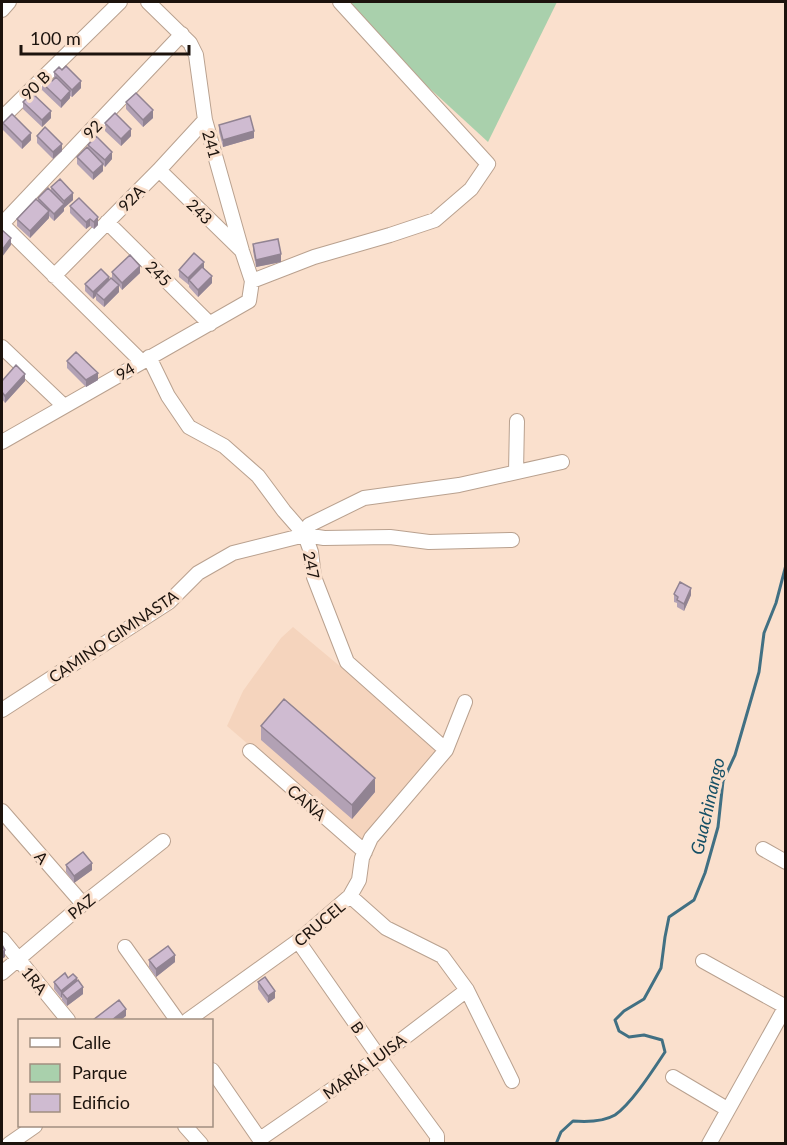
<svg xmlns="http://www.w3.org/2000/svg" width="787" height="1145" viewBox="0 0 787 1145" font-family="Lato,sans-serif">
<rect width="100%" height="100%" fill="#fae0cd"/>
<!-- built -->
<path fill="#f5d4bd" d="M293,627L439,749L361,841L227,726L243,691L281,638Z"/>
<!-- green -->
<path fill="#a9d0ac" d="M349,2H557L488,142L426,85Z"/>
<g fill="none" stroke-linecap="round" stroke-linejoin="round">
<!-- stream -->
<path stroke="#417083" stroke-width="3" d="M556,1144L561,1132L573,1121C586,1122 603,1122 615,1115C632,1103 653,1070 665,1052L662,1040L644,1035L629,1037L619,1031L615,1020L624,1011L644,999L661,968L665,937L669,917L694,900L705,873L718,827L723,781L735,755L746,717L759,672L764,633L776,603L786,565"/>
<defs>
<path id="minor" d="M2,10L9,2
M2,118L120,2
M159,170L241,250
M107,222L210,324
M2,224L182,34
M2,224L141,361
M54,276L159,170L205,120
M252,281L314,257L390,235L435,220L471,189L488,164L340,2
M2,347L64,406
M149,357L168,396L189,427L224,446L258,476L284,511L305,535L311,552L314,577L347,662L446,750
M2,442L249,301L252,281L242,251L205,120L196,55L190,43L148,2
M516,472L517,421
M305,535L324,538L390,537L429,542L512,540
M2,710L169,602L198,573L233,553L305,535L309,525L364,498L459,485L562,462
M250,751L365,852
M2,811L83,904
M763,849L786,862
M350,896L386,928L442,956L467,990L512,1081
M2,939L68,1020
M298,941L379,1057L437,1136V1144
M125,947L177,1020
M703,961L786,1007
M2,973L83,904L163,841
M188,1020L298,941L350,896L359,880L362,858L371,838L446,750L465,702
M212,1070L263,1144
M673,1077L727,1109
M185,1126L201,1144
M260,1139L379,1057L467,990
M9,1144L35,1126
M709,1144L786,1006"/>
</defs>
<!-- minor casing -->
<use href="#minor" stroke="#b9a18f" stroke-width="16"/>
<!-- minor -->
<use href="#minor" stroke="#fff" stroke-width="14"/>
</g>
<!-- wall -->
<path fill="#b2a1b4" d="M54,72L81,88L72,97L70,96V98L61,108L42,90V83L52,81L54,79Z
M23,102L51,118L42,127L23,109Z
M126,102L153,118L143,127L126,109Z
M3,123L31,140L22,149L3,130Z
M105,123L131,136L121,146L105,131Z
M219,125L254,138L223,147L219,132Z
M37,136L62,151L53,159L37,143Z
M88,145L112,159L105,167L103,165V171L93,180L77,164V157L88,149Z
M51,187L73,200L64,208V211L54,221L49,216V218L30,238L17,226V219L38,201V198L51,191Z
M70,206L98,225L94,229L90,226L86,229L70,213Z
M253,244L281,262L256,267L253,251Z
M204,268L212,283L198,297L189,287V285L179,277V270Z
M112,272L140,273L122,290L119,286V292L104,307L96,300V296L93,299L85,291V284L112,279Z
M67,361L98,380L86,387L67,368Z
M2,381H25L5,403L2,399Z
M674,594L691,595L684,611L677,607V603L674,602Z
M261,726L375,792L352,819L261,740Z
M66,865L92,870L74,883L66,872Z
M149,960L175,962L156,977L149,967Z
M68,978L77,981L83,994L67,1006L62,1000V997L61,998L54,989V982Z
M258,982L275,998L268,1003L258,989Z"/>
<!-- shaded-wall -->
<path fill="#918392" d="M81,81V88L72,97V90Z
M70,91V98L61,108V101Z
M153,110V118L143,127V120Z
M51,111V118L42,127V120Z
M131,129V136L121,146V139Z
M254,131V138L223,147V140Z
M31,133V140L22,149V142Z
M62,144V151L53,159V152Z
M112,152V159L105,167V160Z
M103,164V171L93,180V173Z
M73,193V200L64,208V211L54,221V214L64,204V201Z
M49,211V218L30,238V231Z
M98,217V225L94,229V222Z
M90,219V226L86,229V222Z
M11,238V245L2,257V250Z
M281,254V262L256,267V260Z
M204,262V269L189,280L188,285V278Z
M140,266V273L122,290V283Z
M212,276V283L198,297V290Z
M109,277V284L96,293V296L93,299V292Z
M119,285V292L104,307V300Z
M98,373V380L86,387V380Z
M25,374V381L5,403V396Z
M691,588V595L684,611V604Z
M375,778V792L352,819V805Z
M92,863V870L74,883V876Z
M5,950V957L2,959V952Z
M175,955V962L156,977V969Z
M77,978V985L62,993V997L61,998V991Z
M83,987V994L67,1006V999Z
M275,991V998L268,1003V996Z
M126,1009V1016L121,1020H112Z"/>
<!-- building -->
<path fill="#cfbbd1" stroke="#918392" stroke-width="1.5" d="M66,66L81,81L72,90L54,72L59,67L62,70Z
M48,77L52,81L56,77L70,91L61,101L42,83Z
M32,93L51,111L42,120L23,102Z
M136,93L153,110L143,120L126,102Z
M115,113L131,129L121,139L105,123Z
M12,114L31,133L22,142L3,123Z
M250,116L254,131L223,140L219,125Z
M45,127L62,144L53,152L37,136Z
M96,136L112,152L105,160L88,145Z
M87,147L103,164L93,173L77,157Z
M60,179L73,193L64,201L51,187Z
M48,188L64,204L54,214L38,198Z
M79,198L98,217L94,222L90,219L86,222L70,206Z
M36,199L49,211L30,231L17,219Z
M2,230L11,238L2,250Z
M278,239L281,254L256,260L253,244Z
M194,253L204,262L188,278L179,270Z
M130,255L140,266L122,283L112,272Z
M202,267L212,276L198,290L189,280Z
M101,269L109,277L93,292L85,284Z
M111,278L119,285L104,300L96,293Z
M76,352L98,373L86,380L67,361Z
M16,365L25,374L5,396L2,392V381Z
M680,582L691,588L684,604L677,600L678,597L674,594Z
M284,699L375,778L352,805L261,726Z
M83,852L92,863L74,876L66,865Z
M2,945L5,950L2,952Z
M168,946L175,955L156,969L149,960Z
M65,973L68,978L73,974L77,978L61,991L54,982Z
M265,977L275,991L268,996L258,982Z
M78,980L83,987L67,999L62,993Z
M119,1000L126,1009L112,1020H93Z"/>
<g text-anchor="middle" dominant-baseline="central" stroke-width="6" stroke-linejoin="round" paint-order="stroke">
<!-- street labels -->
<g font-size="16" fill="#1c130d" stroke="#fae0cd">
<text transform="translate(35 85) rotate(-45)">90 B</text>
<text transform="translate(92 129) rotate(-46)">92</text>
<text transform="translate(212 144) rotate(75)">241</text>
<text transform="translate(131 198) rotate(-45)">92A</text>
<text transform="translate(200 211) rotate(44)">243</text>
<text transform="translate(159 273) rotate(45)">245</text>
<text transform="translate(125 371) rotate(-31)">94</text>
<text transform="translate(312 565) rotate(78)">247</text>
<text transform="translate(113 636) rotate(-34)">CAMINO GIMNASTA</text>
<text transform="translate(307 802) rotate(41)">CAÑA</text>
<text transform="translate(42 857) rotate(49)">A</text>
<text transform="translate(81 906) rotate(-39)">PAZ</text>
<text transform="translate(319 923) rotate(-40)">CRUCEL</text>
<text transform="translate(35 980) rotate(51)">1RA</text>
<text transform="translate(358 1027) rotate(55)">B</text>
<text transform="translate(364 1066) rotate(-36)">MARÍA LUISA</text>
</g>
<!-- water labels -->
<g font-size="18" font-style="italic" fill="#165066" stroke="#fae0cd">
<text transform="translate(707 806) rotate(-77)">Guachinango</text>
</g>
</g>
<!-- border -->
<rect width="787" height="1145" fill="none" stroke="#1c130d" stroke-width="6"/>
<!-- legend -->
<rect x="18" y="1019" width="195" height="108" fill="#fae0cd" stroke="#a18e80" stroke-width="1.5"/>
<rect x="30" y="1038" width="30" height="9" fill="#ffffff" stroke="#a18e80" stroke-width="1.5"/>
<text x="72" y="1049" font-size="18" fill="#1c130d">Calle</text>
<rect x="30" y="1064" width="30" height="18" fill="#a9d0ac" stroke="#a18e80" stroke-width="1.5"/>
<text x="72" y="1079" font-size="18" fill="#1c130d">Parque</text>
<rect x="30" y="1094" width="30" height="18" fill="#cfbbd1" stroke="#a18e80" stroke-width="1.5"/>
<text x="72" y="1109" font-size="18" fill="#1c130d">Edificio</text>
<!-- scale -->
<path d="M21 45v9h168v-9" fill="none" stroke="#1c130d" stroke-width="3"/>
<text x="30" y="45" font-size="18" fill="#1c130d" stroke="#fae0cd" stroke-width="4.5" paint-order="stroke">100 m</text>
</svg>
